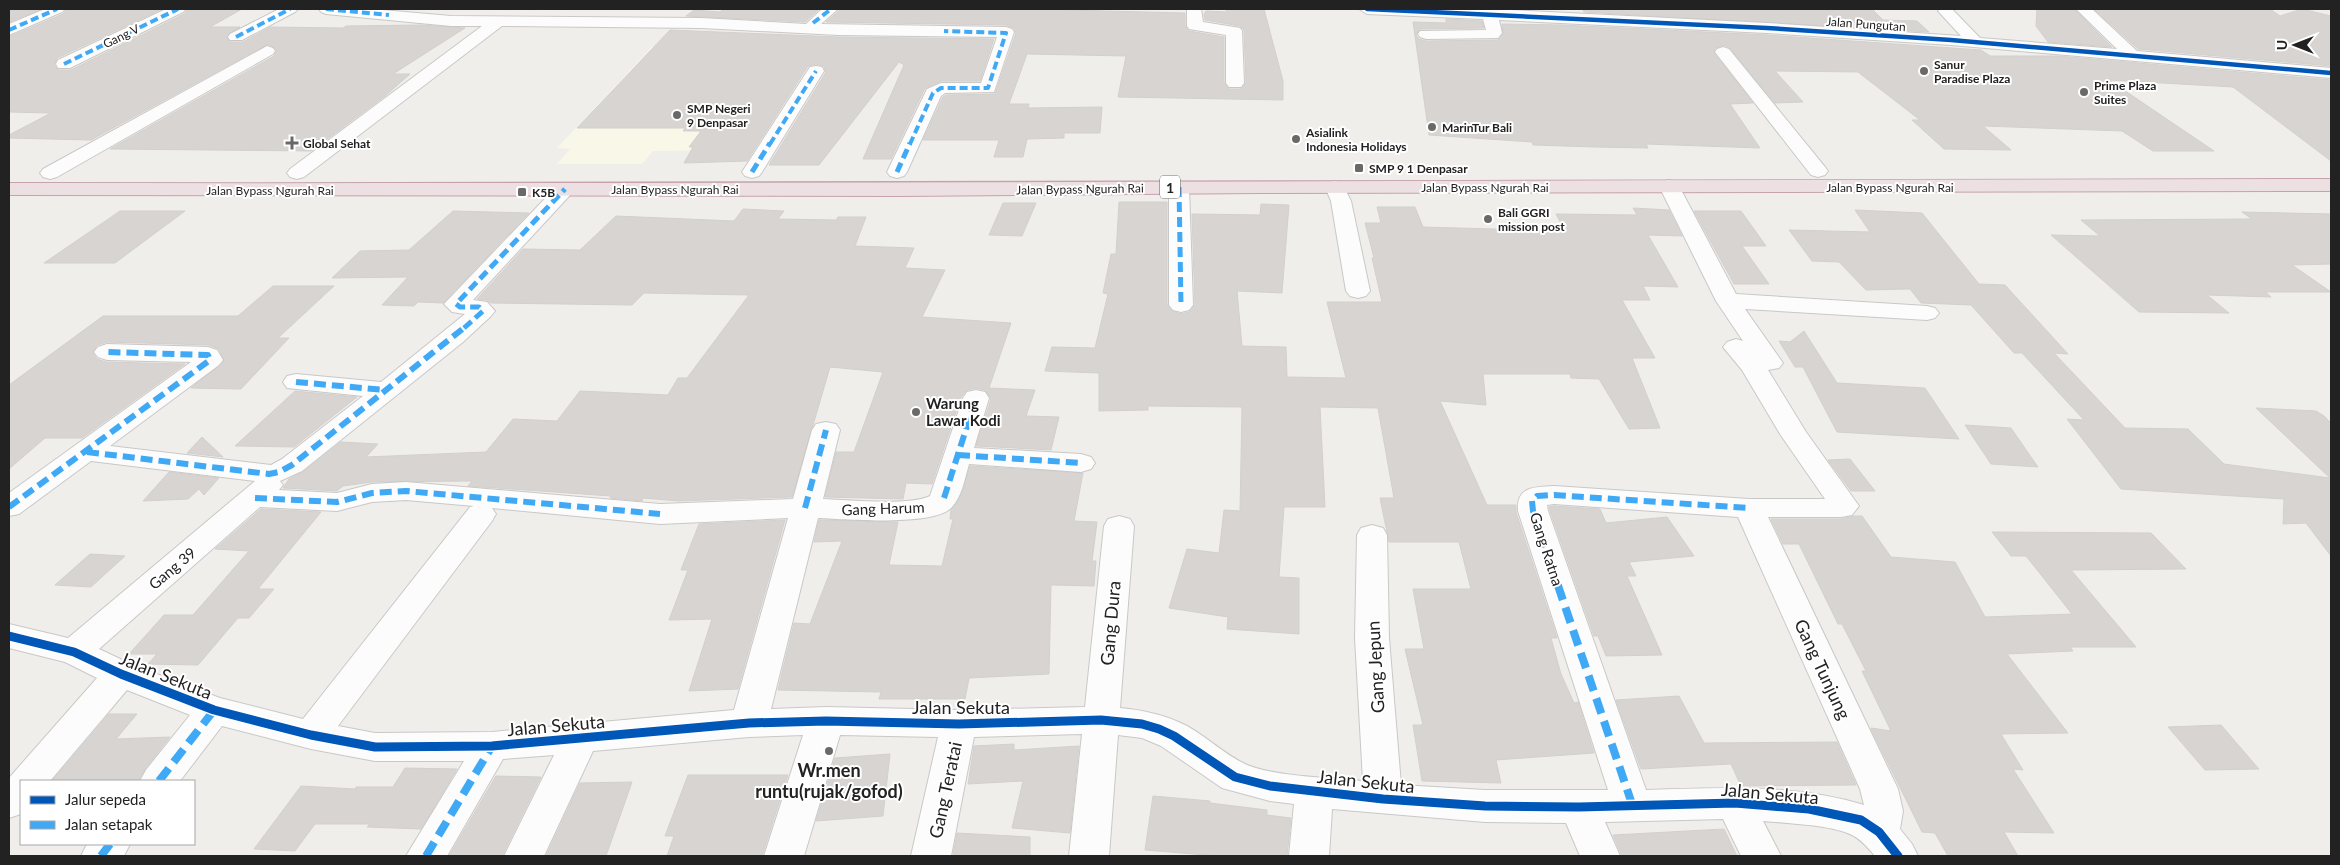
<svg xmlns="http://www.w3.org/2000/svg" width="2340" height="865" viewBox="0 0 2340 865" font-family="Lato,sans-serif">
<rect width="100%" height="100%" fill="#f0eeeb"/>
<!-- education -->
<path fill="#f8f7e8" d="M652,47L775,51L744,150L653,151L642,164H557L570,149L557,148Z"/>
<!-- building -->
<path fill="#d7d4d2" stroke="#d3d0cc" d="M9,9H41L9,22Z
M67,9H162L57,58L54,65L58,70H71L184,14L188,9H242L210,27H240L226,36L230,42H243L270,27L343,28L346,26L421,25L465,28L393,74H410L385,96L311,151L110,149L274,56L277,50L268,44L91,140L9,138V135L51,113L9,112V37L63,14Z
M724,9H799L818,10L805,22L686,16L694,10L720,12Z
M841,9H1067L1066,10L1185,13V26L1189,31L1224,37V83L1229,89H1241L1246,83L1244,30L1240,26L1205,20L1204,14L1206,11L1226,12L1227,9H1264L1283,81V100L1118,97L1126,56L1027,54L1009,104H1029L1028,108L1102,107L1100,133H1064V138L1027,139L1023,157H994L999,140H923L943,97L946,95L995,94L1016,33L1014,28L1006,25L826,22Z
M1583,9H1872L1883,20L1917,21L1929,32L1584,12Z
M2037,9H2074L2112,47L2048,42L2036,26Z
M2094,9H2270L2280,16L2302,9L2331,16V66L2138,49Z
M1446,19L1482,21L1484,28L1420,29L1416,35L1419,39L1426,41L1498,40L1503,34L1502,24L1562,25L1767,35L1981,50L1990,56H2058L2331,80V161L2233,87L2109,80L2214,151H2153L2122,131L1983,126L2011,150L1944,149L1912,120H1920L1858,72L1775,71L1803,102L1775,103L1730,48L1724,45L1715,48L1714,53L1753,103L1730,104L1760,148L1646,144L1648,148L1594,147L1533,145L1532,142L1429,135L1413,22L1446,23Z
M670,30L839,37L994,39L980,81H941L925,88L891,159H863L904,65L899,62L819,165H769L826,72L824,66L816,64L808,66L747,161L684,163L693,147H689L701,131H683L685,128H577Z
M1119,202H1167V305L1172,311L1181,314L1189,312L1195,305L1192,214L1260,215L1261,204L1289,205L1282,293L1237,291L1242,346L1286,347L1287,377L1346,378L1327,302H1382L1372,258H1374L1365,223H1381L1377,207H1415L1423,227L1565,231L1556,214L1637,215L1633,208L1669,210L1682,236L1648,235L1678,287L1643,286L1650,300H1622L1655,358H1632L1660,428L1629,429L1599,379L1571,378L1570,374H1483L1486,405L1440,401L1487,505H1516V512L1557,638H1551L1561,674L1574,703L1578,702L1594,753L1496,760L1501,783L1422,781L1413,725H1423L1405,649H1424L1413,589H1471L1459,542H1389L1380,498H1394L1378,408L1320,407L1325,507H1284L1279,577L1299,578V634L1227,629L1228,617L1169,608L1187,549L1219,553L1224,510L1240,511L1242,407L1148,406V410L1099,411V373L1045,371L1052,347L1095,348L1108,294L1103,293L1111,254H1116Z
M1003,203H1036L1022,236L989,235Z
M743,209L784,211L778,219L836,220L838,217H866L855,246L914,248L905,268L945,270L922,317L1011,323L989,388L1035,390L1026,416L1059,417L1051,450L976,446L991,399L985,390L976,388L967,390L961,397L932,484L906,483L903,499L825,497L836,452H854L883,372L830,367L792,497L679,501L643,498L642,501L610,498L611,496L468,486L472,481L372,482L343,486L337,491L283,488L289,479L303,472L341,442L378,444L366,457L486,452L513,419L557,421L580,391L668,395L678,378H687L749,295L644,293L632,305L491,303L487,300L477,299L523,249L580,250L616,216L734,221Z
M1855,210L1922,213L1979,284L2005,285L2068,354L2054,353L2125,428L2188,429L2224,464L2330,478L2256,408L2316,411L2324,416L2331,423V556L2306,523L2283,524L2284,499L2121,489L2067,419L2084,420L2022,353H2014L1971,305L1921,303L1910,289L1866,290L1839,262L1812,261L1789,230L1870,232Z
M120,211H185L115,263H44Z
M453,211L529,213L443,303L418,302L414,306L382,305L408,277L332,278L360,251L409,250Z
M1694,211H1741L1766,246H1742L1769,284H1734Z
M2242,212L2331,214V264L2292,265L2331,292H2265L2271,297L2207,295L2229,313L2139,312L2051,235L2100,236L2081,220L2252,219Z
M273,286H334L278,338H289L241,389L191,388L224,361L219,349L209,345L107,342L97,345L93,353L97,359L106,362L185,364L82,438H45L9,469V385L103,316H238Z
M1804,331L1837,383L1925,388L1959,439L1837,432L1803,367H1795L1779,341L1790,342Z
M295,391L357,397L294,447L235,446Z
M1965,425L2011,428L2038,467L1991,464Z
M202,437L223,457L187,453Z
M1850,459L1875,491H1851L1828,460Z
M970,466L1083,473L1074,521L1097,522L1092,561H1096L1094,586L1051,585L1049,674L969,678L965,699H879L881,692L778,690L794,623L810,624L842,541L814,542L819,520L898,522L889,565L942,566L953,519H950L951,510L962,493Z
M169,472L219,478L204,495L199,489L188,499L143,501Z
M1554,506L1600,509L1606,523L1667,517L1694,556L1629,562L1636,576H1627L1662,655L1606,656L1598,636H1594L1550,511L1549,507Z
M261,509L321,512L258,589H274L249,618H238L198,665L148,664L157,654H129L164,615H193L249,551L215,549Z
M1854,516H1862L1891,557L1955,562L1985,617L2072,614L2026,556H2011L1992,532L2151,533L2186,569L2071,570L2136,647H2070L2073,651L2007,654L2068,733L2001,734L2023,770L2013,769L2054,833L2004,832L2018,856H1948L1935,833L1922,832L1872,731L1871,728L1891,731L1862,671H1866L1842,624H1838L1799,544H1783L1771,519H1841Z
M785,520L738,689L689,691L712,619L669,620L688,570H681L699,524Z
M90,554L125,556L91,587L55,585Z
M1679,696L1704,743L1837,742L1856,785L1741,786L1731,764L1641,769L1616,700Z
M109,714H137L116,739L170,737L145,769L138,781H52Z
M2221,725L2259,769L2205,770L2168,727Z
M1014,744V750L1079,746L1070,833L1012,828L1023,781L968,784L974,746Z
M890,754L883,816L816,821L835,758Z
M405,768L457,769L421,829L367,827L370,824H315L295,851L254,849L301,786L355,789L356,787H393Z
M688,775H788L762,856H667L674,836H665Z
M496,776L541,777L502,856H449Z
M632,782L606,856H546L580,783Z
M1153,796L1210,801V803L1267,810V815L1291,818L1287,856H1218L1145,850Z
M1724,829L1737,856H1622L1613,835Z
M957,833L1030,837V856H953Z"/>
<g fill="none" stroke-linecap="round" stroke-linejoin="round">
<defs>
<path id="street" d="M45,9H65L62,12L9,35V24Z
M166,9H186L183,12L70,68H58L56,64L58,60Z
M279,9H298L295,12L242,40H230L228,37L230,34Z
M319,9H371L451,16L701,18L806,24L822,9H838L821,24L1006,27L1012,29L1014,32L994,92L945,93L941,96L907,172L904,176L897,178L890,176L887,172L927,89L941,83H981L997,37L839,35L701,28L502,26L304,177L297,179L290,177L287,173L290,169L482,26H451L326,14L321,12Z
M1187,9H1201L1203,22L1240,28L1242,31L1244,83L1241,87H1229L1226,83V35L1189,29L1187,26Z
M1359,9H1490L1767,23L1961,36L1938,11L1940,9H1952L1980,38L2117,49L2076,9H2092L2137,51L2331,68V78L1951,45L1767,33L1499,20L1502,33L1498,38L1426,39L1420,37L1418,34L1420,31L1486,30L1483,19L1367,14Z
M267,46L273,48L275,51L273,54L57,177L50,179L43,177L40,173L43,169Z
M1723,47L1729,49L1825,167L1828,171L1825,175L1818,177L1811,175L1715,52L1717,49Z
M816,66L822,67L824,71L762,172L759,176L752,178L745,176L742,172L810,67Z
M1669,180L1676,182L1679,186L1736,294L1927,306L1935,308L1939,313L1935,318L1927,320L1745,309L1783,363L1779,368L1768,370L1806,432L1859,506L1852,515L1841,517H1768L1898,789L1903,811L1900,829L1912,844L1918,856H1875C1868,848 1862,840 1852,835C1833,825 1786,823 1763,821L1781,856H1741L1723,819L1605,822L1620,856H1580L1566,823L1485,822L1332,809L1329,856H1289L1294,804L1270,801L1222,788L1161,746L1142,738L1118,735L1109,856H1069L1082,734L974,737L951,856H911L938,737L840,735L804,856H764L803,735L749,737L593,751L544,856H504L554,755L503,759L447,856H406L464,761H375L311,749L222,726L180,781H140L146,770L190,715L127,690L50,781H21V814L9,818V778L97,678L65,662L9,648V624L68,638L255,481L91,461L19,514L9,516V493L191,362L107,360L98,357L94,352L98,347L107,344L208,347L217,350L223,360L219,365L110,446L271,465L282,459L363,396L287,388L283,382L287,376L296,374L381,382L465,314L452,312L444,304L558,185L565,183L572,185L575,189L572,193L473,300L487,302L495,311L491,316L463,342L302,471L280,481L283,485L279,490L337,493L372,484L406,482L660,504L793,499L812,430L816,424L826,422L836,424L840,430L823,499C847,500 911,506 930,496L963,398L967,392L976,390L985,392L989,398L974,448L1081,454L1091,457L1095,463L1091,469L1081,472L969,464C965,478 962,496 952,507C935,527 844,519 818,518L771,709L826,707L959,710L1085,707L1104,526L1108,519L1119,516L1130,519L1134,526L1120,708C1143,710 1166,715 1187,726C1207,737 1224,754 1245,764C1269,776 1334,778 1363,781L1355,638L1357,535L1361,528L1372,525L1383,528L1387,535L1389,638L1401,785L1485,790H1608L1518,511C1516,486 1535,487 1554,486L1749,499H1825L1780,434L1742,370L1723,347L1727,342L1736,339L1743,341L1716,301L1659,186L1662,182ZM406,500L474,506L470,507L303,719L220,698L133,665L99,649L260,507L337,511L372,502ZM1554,504L1738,517L1860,789L1864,805C1795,783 1718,788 1646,790L1548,511L1547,505ZM492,508L660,524L788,518L734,710L492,732L375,733L338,726L492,521L496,514Z
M1179,181L1186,183L1189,187L1193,305L1189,310L1181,312L1173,310L1169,305V187L1172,183Z
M1335,181L1342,183L1351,201L1370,291L1366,296L1358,298L1350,296L1346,291L1331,201L1325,187L1328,183Z
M87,844H130L124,856H81Z"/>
<path id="highway" d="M2331,179V191L1260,193L900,196L9,195V183C783,184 1557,180 2331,179Z"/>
</defs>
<!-- street casing -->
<use href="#street" stroke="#c9c8c7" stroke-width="2"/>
<!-- highway casing -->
<use href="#highway" stroke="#c5a2ac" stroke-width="2"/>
<!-- street -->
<use href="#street" fill="#fdfcfc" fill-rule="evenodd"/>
<!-- highway -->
<use href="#highway" fill="#ece0e2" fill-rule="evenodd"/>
<!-- quiet-far3 -->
<path stroke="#3fa9f5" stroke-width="4" stroke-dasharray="8 4" stroke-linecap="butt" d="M326,9L389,15
M813,23L831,9
M9,30L57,9
M236,37L290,9
M64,64L178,9
M770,144L816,71
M910,144L933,93L941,88H988L1006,33L944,31"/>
<!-- quiet-far2 -->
<path stroke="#3fa9f5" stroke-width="5" stroke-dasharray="10 5" stroke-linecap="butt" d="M752,172L770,143
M897,172L910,143
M1179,187L1181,305
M464,328L483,311L479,307H460L456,304L565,189"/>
<!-- quiet-far1 -->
<path stroke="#3fa9f5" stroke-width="6" stroke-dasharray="12 6" stroke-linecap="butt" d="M296,382L385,390
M87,452L269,474L279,472L292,465L465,327
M958,455L1081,463
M255,498L337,502L372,493L406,491L660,514
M944,498L976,398
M9,507L210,360L208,355L107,352
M805,508L826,430
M1551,564L1533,511L1532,501L1537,496L1554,495L1749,508"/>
<!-- quiet -->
<path stroke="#3fa9f5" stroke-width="8" stroke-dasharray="16 8" stroke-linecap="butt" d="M1550,562L1632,804
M159,781L214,710
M101,856L110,844
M426,856L492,746"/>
<defs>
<path id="cycleway-far1" d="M1367,9L1767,28L1951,40L2331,73"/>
<path id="cycleway" d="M9,636L74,652L121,674L214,710L311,735L375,747L492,746L749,723L826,721L959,724L1101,720L1142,724L1159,729L1174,736L1235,777L1270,786L1383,799L1485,806L1579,807L1735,803L1809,809L1861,820L1879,832L1898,856"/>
</defs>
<!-- cycleway-far1 casing -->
<use href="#cycleway-far1" stroke="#fff" stroke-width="6"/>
<!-- cycleway casing -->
<use href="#cycleway" stroke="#fff" stroke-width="12"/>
<!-- cycleway-far1 -->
<use href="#cycleway-far1" stroke="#0057b8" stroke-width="4.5"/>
<!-- cycleway -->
<use href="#cycleway" stroke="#0057b8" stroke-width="9"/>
</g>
<!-- markers -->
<g fill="#6a6968" stroke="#fff" stroke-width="2">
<circle cx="1924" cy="71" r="5"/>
<circle cx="2084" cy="92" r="5"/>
<circle cx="677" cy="115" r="5"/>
<circle cx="1432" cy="127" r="5"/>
<circle cx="1296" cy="139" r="5"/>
<path d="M289.5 135.5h5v5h5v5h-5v5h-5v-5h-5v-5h5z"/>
<rect x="1354" y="163" width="10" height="10" rx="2.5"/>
<rect x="517" y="187" width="10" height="10" rx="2.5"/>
<circle cx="1488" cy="219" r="5"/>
<circle cx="916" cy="412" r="5"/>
<circle cx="829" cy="751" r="5"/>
</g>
<g text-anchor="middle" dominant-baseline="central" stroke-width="4" stroke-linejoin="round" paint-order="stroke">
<!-- far-street labels -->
<g font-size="12" fill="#222" stroke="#fff">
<text transform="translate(1866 24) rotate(4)">Jalan Pungutan</text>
<text transform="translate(121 36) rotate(-26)">Gang V</text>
<text x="1485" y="187">Jalan Bypass Ngurah Rai</text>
<text x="1890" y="187">Jalan Bypass Ngurah Rai</text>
<text x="675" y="189">Jalan Bypass Ngurah Rai</text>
<text transform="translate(1080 189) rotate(-1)">Jalan Bypass Ngurah Rai</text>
<text x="270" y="190">Jalan Bypass Ngurah Rai</text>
</g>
<!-- far-poi labels -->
<g font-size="12" font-weight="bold" fill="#222" stroke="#fff" text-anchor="start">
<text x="1934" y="64">Sanur<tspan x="1934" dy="14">Paradise Plaza</tspan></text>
<text x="2094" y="85">Prime Plaza<tspan x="2094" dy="14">Suites</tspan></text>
<text x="687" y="108">SMP Negeri<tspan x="687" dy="14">9 Denpasar</tspan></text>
<text x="1442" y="127">MarinTur Bali</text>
<text x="1306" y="132">Asialink<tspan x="1306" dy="14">Indonesia Holidays</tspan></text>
<text x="303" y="143">Global Sehat</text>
<text x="1369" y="168">SMP 9 1 Denpasar</text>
<text x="532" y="192">K5B</text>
<text x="1498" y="212">Bali GGRI<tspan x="1498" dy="14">mission post</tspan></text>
</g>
<!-- shield labels -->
<rect fill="#fff" stroke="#646464" stroke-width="1" x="1160" y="175.5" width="20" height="23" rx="4"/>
<g font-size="14" font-weight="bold" fill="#222">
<text x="1170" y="187">1</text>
</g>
<!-- poi labels -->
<g font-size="15" font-weight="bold" fill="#222" stroke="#fff" text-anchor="start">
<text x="926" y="403">Warung<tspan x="926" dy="17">Lawar Kodi</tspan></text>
</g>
<!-- street labels -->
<g font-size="15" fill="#222" stroke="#fff">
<text transform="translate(883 508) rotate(-2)">Gang Harum</text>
<text transform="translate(1547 549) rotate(72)">Gang Ratna</text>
<text transform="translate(172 568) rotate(-40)">Gang 39</text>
</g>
<!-- near-street labels -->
<g font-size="18" fill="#222" stroke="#fff">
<text transform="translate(1110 623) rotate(-85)">Gang Dura</text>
<text transform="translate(1375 667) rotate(-93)">Gang Jepun</text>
<text transform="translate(1823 669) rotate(65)">Gang Tunjung</text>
<text transform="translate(166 675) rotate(22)">Jalan Sekuta</text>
<text x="961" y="707">Jalan Sekuta</text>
<text transform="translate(556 725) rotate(-5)">Jalan Sekuta</text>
<text transform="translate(1366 781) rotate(6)">Jalan Sekuta</text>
<text transform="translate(945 790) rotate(-78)">Gang Teratai</text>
<text transform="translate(1770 793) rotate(5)">Jalan Sekuta</text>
</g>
<!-- near-poi labels -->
<g font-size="18" font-weight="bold" fill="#222" stroke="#fff">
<text x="829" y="770">Wr.men<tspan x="829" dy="21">runtu(rujak/gofod)</tspan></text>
</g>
</g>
<!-- border -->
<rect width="2340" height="865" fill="none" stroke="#222222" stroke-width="20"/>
<!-- legend -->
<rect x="20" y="780" width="175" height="65" fill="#ffffff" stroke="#a7a7a7"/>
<rect x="30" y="796" width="25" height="8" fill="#0057b8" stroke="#a7a7a7"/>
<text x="65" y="805" font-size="15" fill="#222222">Jalur sepeda</text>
<rect x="30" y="821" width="25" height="8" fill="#3fa9f5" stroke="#a7a7a7"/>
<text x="65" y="830" font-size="15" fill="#222222">Jalan setapak</text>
<!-- north arrow -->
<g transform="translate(2295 45) rotate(270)" stroke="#ffffff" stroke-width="4" paint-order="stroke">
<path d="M0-4L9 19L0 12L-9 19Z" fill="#222222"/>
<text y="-8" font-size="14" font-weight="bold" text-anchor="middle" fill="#222222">U</text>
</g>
</svg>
